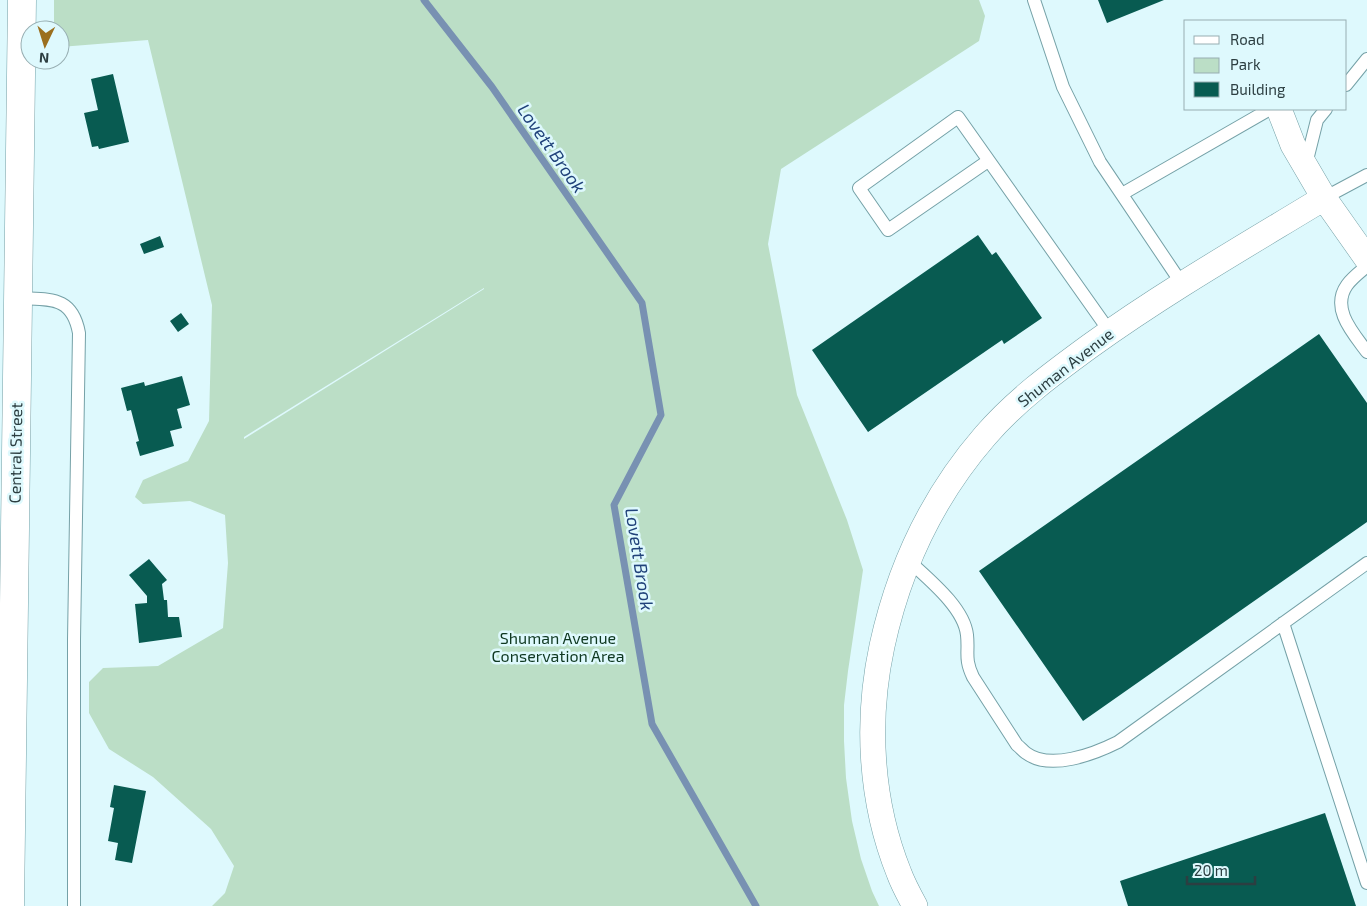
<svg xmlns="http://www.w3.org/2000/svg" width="1367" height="906" viewBox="0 0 1367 906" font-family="'Exo 2',sans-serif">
<rect width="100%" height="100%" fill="#def9fd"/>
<!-- green -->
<path fill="#bbdec6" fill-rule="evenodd" d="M54,0H979L985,16L979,41L781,169L768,244L797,395L847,520L863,570L848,671L844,705V741L846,778L852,821L861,859L872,891L879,906H212L225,893L234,866L211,829L153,777L109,749L89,713V682L103,668L158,666L223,628L228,563L225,515L190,501L143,504L135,497L143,480L188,461L209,421L212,305L148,40L60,47V30H54ZM484,288V289L244,439V437Z"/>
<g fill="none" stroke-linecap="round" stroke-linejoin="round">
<!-- stream -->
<path stroke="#7891b2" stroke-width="7" d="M424,0L492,87L642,303L661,415L614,505L652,724L756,906"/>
</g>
<!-- building -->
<path fill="#085b51" d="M1098,0H1164L1107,23Z
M113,74L129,142L99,149L98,146L92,147L84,113L98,110L91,79Z
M978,235L992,255L996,252L1042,318L1004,344L1002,340L868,432L812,350Z
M160,236L164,247L144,254L140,244Z
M181,313L189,324L178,332L170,321Z
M1319,334L1367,403V522L1083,721L979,571Z
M182,376L190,405L177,409L182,428L170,431L174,446L140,456L136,442L139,441L131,410L127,411L121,388L144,382L145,386Z
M149,559L167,580L162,584L164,600H167L168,617H179L182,637L139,643L135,604L147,603V596L129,575Z
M114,785L146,791L132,863L115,860L118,843L108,841L114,808L110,807Z
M1325,813L1356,906H1128L1120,881Z"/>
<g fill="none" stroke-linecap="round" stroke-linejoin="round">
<defs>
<path id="service" d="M1034,0L1063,87L1100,162L1182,284
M1346,85L1367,59
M988,161L888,230L859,188L958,117L1110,332
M1306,164L1317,120L1326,109
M1122,194L1270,109
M1324,198L1367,175
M1367,266C1360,272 1352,278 1347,285C1330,309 1354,334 1367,352
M18,298C49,300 72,295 79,333L74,640V906
M908,560C927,578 964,607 967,635C969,653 964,658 973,677L1017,745C1020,747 1023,751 1026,753C1050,771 1094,754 1118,742L1367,563
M1283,623L1367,883"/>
<path id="minor" d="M1279,109L1293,145L1324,198L1367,259
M915,906C909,895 903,884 899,873C870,801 866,720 882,646C899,568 933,496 985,436C1015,401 1053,373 1090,346C1165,292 1245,246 1324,198"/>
<path id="tertiary" d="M10,906L22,0"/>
</defs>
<!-- service casing -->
<use href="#service" stroke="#75a1a7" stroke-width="14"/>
<!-- minor casing -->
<use href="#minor" stroke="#75a1a7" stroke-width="26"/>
<!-- tertiary casing -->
<use href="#tertiary" stroke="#75a1a7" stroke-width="29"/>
<!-- service -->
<use href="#service" stroke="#fff" stroke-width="12"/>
<!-- minor -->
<use href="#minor" stroke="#fff" stroke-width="25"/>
<!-- tertiary -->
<use href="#tertiary" stroke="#fff" stroke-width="28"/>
</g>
<g text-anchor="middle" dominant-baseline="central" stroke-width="5" stroke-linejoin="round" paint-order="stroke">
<!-- street labels -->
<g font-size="16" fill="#2c3e41" stroke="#def9fd">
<text transform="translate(1065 367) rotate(-38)">Shuman Avenue</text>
<text transform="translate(15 453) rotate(-89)">Central Street</text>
</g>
<!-- park labels -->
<g font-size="16" fill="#0f3821" stroke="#def9fd">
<text x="558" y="637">Shuman Avenue<tspan x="558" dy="18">Conservation Area</tspan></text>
</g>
<!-- water labels -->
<g font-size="18" font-style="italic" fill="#20427a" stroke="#def9fd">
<text transform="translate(552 148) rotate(55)">Lovett Brook</text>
<text transform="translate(640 559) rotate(81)">Lovett Brook</text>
</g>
</g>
<!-- legend -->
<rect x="1184" y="20" width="162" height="90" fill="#def9fd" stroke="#97aeb2"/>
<rect x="1194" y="36" width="25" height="8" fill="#ffffff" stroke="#97aeb2"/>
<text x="1230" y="45" font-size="15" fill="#2c3e41">Road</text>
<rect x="1194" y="58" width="25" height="15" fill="#bbdec6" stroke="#97aeb2"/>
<text x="1230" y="70" font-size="15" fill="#2c3e41">Park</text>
<rect x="1194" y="82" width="25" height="15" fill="#085b51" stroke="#97aeb2"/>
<text x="1230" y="95" font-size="15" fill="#2c3e41">Building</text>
<!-- north arrow -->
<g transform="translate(45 45) rotate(184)"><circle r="24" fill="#def9fd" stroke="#97aeb2"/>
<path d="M0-4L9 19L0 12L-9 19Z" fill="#9b6f1e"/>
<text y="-8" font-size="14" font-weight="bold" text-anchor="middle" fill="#2c3e41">N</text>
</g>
<!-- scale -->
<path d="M1187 876v8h68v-8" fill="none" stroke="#2c3e41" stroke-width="2.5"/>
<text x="1194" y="876" font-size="15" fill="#2c3e41" stroke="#def9fd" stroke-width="4" paint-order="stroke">20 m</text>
</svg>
